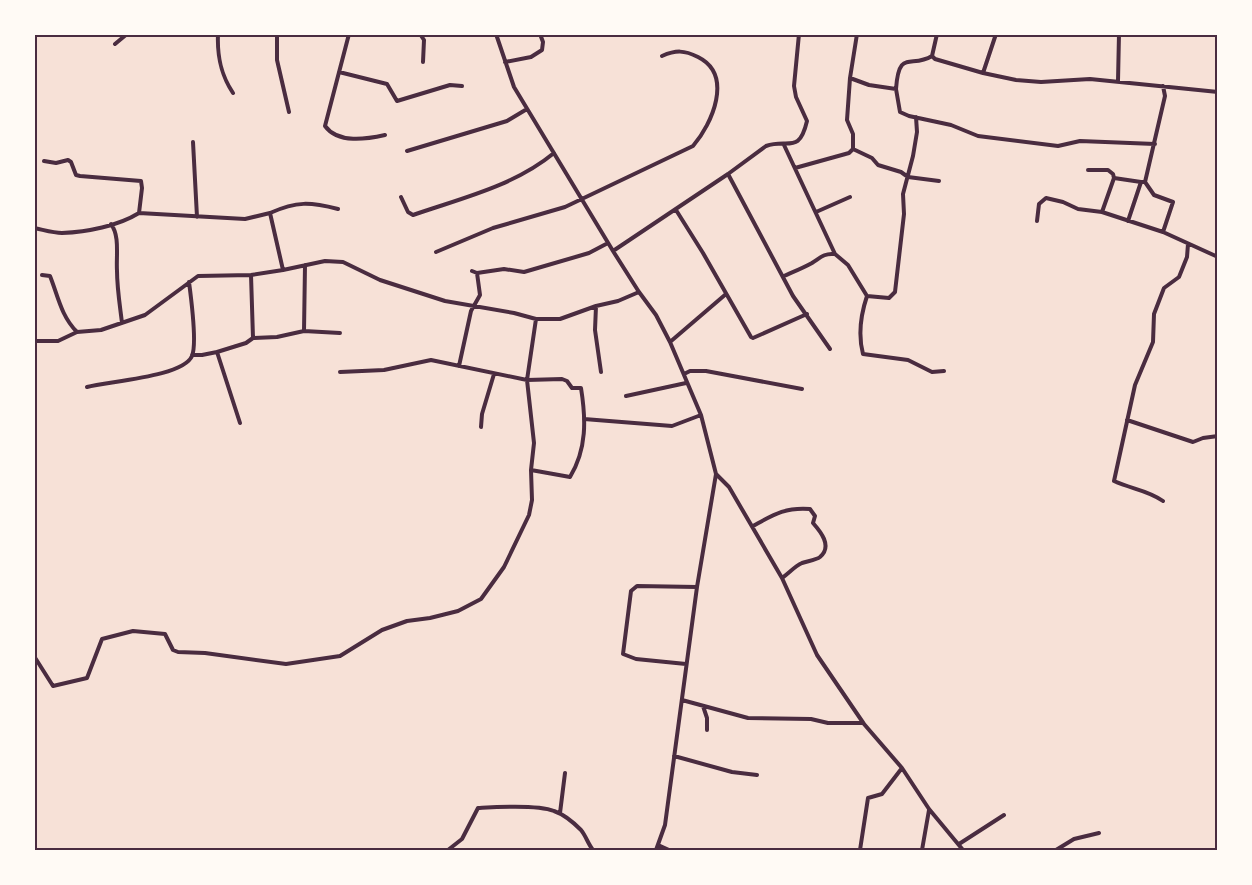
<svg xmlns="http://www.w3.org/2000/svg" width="1252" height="885" viewBox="0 0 1252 885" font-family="'Varela Round',sans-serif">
<rect width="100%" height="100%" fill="#f7e1d7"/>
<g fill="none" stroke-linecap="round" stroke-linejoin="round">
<!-- minor -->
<path stroke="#4a2c40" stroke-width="4" d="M218,34C217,57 221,75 233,93
M277,34V60L289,112
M349,34L325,126C338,144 367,139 385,135
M420,34L424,40L423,62
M496,34L514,87L613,251L639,292L656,315L670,342L701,415L716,474L697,587L665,825L656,850
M937,34L932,56L935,59L983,73L1016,80L1041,82L1090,79L1218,92
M115,44L127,34
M505,62L531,57L542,50L543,42L540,34
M339,72L387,84L397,101L450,85L462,86
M983,73L996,34
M850,78L869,85L896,89L900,112L909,116L951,125L978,136L1058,146L1080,141L1155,144
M1118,81L1119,34
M896,89C899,48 911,69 932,56
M193,142L197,217
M784,145L835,254L848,265L867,296C861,314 858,335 863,354L908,360L932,372L944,371
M853,149L872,158L878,165L901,172L908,177L939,181
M407,151L507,121L527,109
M44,161L56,163L68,160L71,162L76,175L80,176L141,181L142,188L139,213
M795,168L849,153L853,149V134L847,120L850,78L857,34
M1088,170H1108L1113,174L1114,178L1141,182
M728,174L793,296L830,349
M1145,182L1154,195L1173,202L1163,232
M401,197L408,212L413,215C462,198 514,186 554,153
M676,210L703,253L751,337L753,338L807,314
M816,212L850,197
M1102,212L1114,178
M1037,221L1039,204L1046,198L1063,202L1078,209L1102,212L1163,232L1218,257
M1128,221L1141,182H1145L1165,96L1163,86
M111,224C120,236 116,256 117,271C117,288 120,306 122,323
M34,228C44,230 53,233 62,233C87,232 118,226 139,213L245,219L270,213
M613,251L728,174L766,146C788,138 799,155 807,121L796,97L794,86L799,34
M436,252L493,228L565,207L693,146C712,124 734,75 698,57C684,50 676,50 662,56
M283,270L270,213C297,201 310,202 338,209
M472,271L477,273L504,269L524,272L589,253L608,243
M42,275L50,276C58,296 61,316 77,332
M251,275L253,338
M784,276C793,272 803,268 812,263C820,258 824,253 834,254
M867,296L889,298L895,292L904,214L903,194L913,156L917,132L916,117
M596,306L595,330L601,372
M304,331L305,265
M34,341H58L77,332L101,330L145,315L198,276L251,275L283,270L325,261L343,262L380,280L445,301L514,313L536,319H560L596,306L618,301L639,292
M670,342L726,294
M217,352L240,423
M192,355H202L217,352L246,343L253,338L277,337L304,331L340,333
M459,366L471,311L480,295L477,273
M340,372L384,370L431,360L527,380L562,379L567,381L572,388H581C586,419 587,449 570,477L531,470
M684,374L690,371H706L802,389
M87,387C109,381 183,377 192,356C197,344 191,297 189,282
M626,396L686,383
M584,419L672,426L701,415
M1127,420L1193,442L1203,438L1218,436
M481,427L482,414L494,374
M716,474L729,487L782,578L817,655L864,724L902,768L929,809L963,850
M1163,501C1148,490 1131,489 1114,481L1135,385L1153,342L1154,314L1164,288L1179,277L1187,257L1188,244
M753,526C773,515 785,507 810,509L815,516L813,523C820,531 833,546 820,557C816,560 808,561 802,563C795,566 789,573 782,578
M34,656L53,686L87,678L102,639L133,631L165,634L173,650L178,652L205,653L286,664L340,656L382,630L407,621L430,618L458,611L481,599L504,567L529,515L532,500L531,470L534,443L527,380L536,319
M686,664L636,659L623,654L631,591L637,586L697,587
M682,700L748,718L811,719L828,723H863
M703,706L707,718V730
M674,756L732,772L757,775
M560,813L565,773
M959,844L1004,815
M658,845L669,850
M448,850L462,839L478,808C496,807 537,804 554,811C563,814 574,823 581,830C586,836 588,844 593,850
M860,850L868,798L882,794L902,768
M922,850L929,810
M1056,850L1074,839L1099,833"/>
</g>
<!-- border -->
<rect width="1252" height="885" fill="none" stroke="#fffaf5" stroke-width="72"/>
<rect x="36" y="36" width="1180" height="813" fill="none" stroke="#4a2c40" stroke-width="2"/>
</svg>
